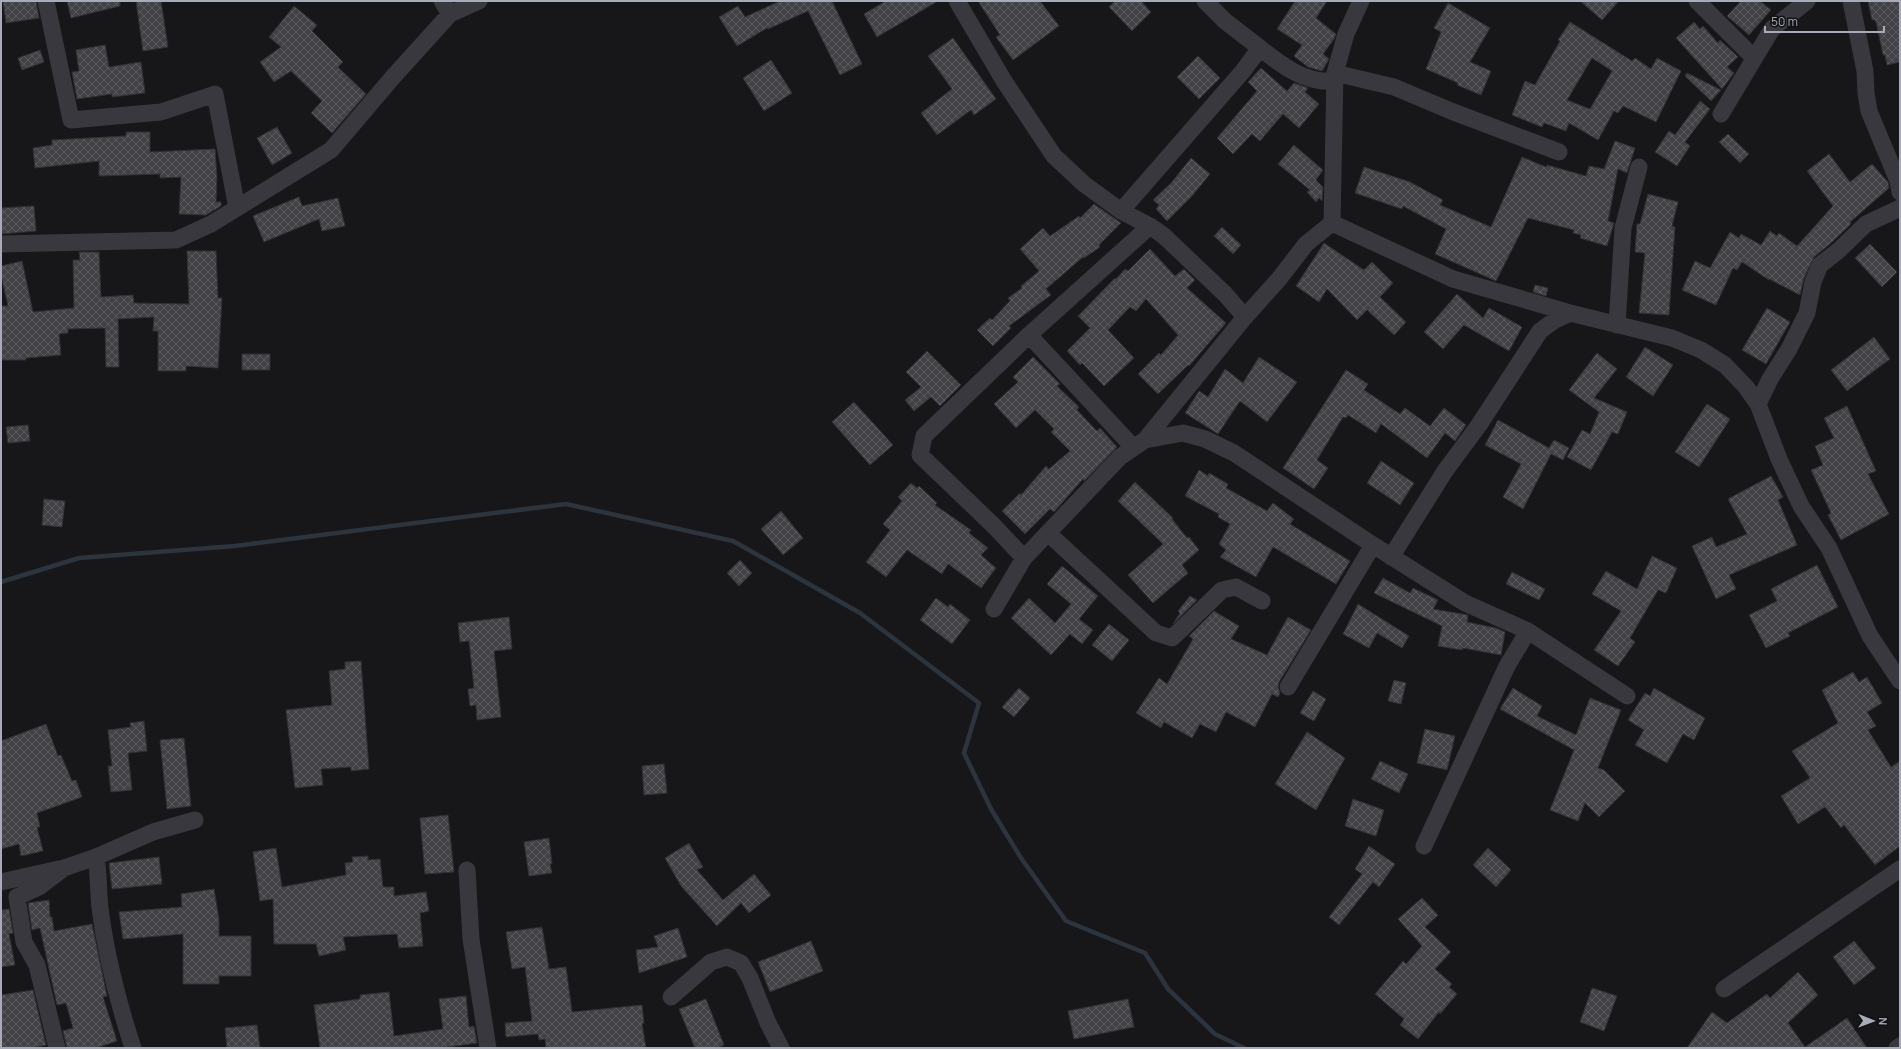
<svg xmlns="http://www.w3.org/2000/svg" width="1901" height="1049" viewBox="0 0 1901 1049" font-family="Manrope,sans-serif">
<defs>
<pattern id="building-cross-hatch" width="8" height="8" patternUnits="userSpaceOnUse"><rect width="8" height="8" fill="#414146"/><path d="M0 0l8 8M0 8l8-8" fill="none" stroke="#5a5a5f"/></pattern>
</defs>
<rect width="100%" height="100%" fill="#171719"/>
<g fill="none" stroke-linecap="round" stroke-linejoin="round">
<!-- stream -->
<path stroke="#2c343d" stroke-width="4.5" d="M1,582L79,558L235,546L566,504L733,541L860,613L979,703L964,753L991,809L1021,858L1066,921L1145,953L1168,989L1215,1034L1244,1048"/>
</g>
<!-- building -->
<path fill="url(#building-cross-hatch)" stroke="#313135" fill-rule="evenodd" d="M3,1H36L39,18L6,23Z
M67,1H120V6L71,18Z
M136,1H161L168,47L143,51Z
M780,1H832L862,64L840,75L808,11L768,29L767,28L737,46L719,17L738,6L745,17Z
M886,1H938L877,37L864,14Z
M978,1H1040L1059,26L1013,60L996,37L1000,35Z
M1115,1H1141L1151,12L1132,31L1109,7Z
M1295,1H1327L1316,18L1336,34L1334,39L1323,54L1329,59L1322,71L1308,67L1294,56L1302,45L1277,29Z
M1580,1H1619L1602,20Z
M1741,1H1760L1771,10L1749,35L1727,16Z
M1868,1H1900V62L1887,65L1885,55H1883L1877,26L1875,20H1872Z
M1448,3L1490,28L1470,62L1491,71L1481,95L1457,85L1458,83L1426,69L1441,32L1434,28Z
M294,6L317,25L312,31L343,62L338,67L366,94L332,133L311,113L322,101L291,71L274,82L260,62L281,47L269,37Z
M1570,22L1632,61L1635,58L1651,69L1657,58L1681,71L1656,122L1623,106L1618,113L1614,111L1598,140L1569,123L1566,131L1544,123L1542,127L1512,115L1525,81L1535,85L1560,41L1558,40ZM1592,58L1612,71L1590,109L1567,100Z
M1694,22L1700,29L1703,26L1718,43L1720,40L1738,57L1727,67L1734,73L1722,89L1676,38Z
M953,38L996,99L974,115L971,110L937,135L921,113L952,89L928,56Z
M105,45L109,67L141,62L145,93L112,97V94L77,99L72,72L79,71L76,50Z
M40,50L44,62L22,70L18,58Z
M1198,56L1220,78L1199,99L1177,77Z
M771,60L792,93L764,111L743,78Z
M1261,68L1287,91L1294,83L1308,88L1305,92L1319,104L1299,128L1283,114L1260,141L1252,134L1233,154L1217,138L1257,91L1248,82Z
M1687,73L1721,90L1711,101L1685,76Z
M1700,101L1710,109L1685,142L1690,146L1677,166L1655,152L1669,131L1675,135Z
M277,127L292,153L272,165L257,138Z
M126,132H150V152L215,149L217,178L216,202H221V206L206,215L179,214L181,177L160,178V174L99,176V161L35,168L33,148L52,145V140L126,136Z
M1728,134L1749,154L1740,163L1719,142Z
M1615,141L1635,148L1627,173L1618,169L1608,221L1614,223L1607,246L1580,238L1581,235L1573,233L1574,230L1528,218L1496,281L1435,254L1446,229L1403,206L1402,209L1355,193L1364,167L1410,182L1443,200L1440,205L1491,227L1522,157L1546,167L1547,165L1586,176L1589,166L1604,169Z
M1294,145L1323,170L1316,180L1323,187L1322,201L1319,198L1316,202L1307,192L1310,190L1278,164Z
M1829,154L1850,182L1872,164L1888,182L1889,188L1850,222L1851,224L1831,243L1814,257L1804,278L1800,295L1769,279V280L1742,262L1737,270L1733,268L1716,305L1682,290L1695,261L1710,268L1730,232L1739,238L1741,234L1761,245L1770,231L1777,236L1779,233L1797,246L1833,206L1807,171Z
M1191,158L1210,174L1192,196L1167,221L1156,209L1159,205L1153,200L1172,182Z
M1648,194L1678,202L1672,226L1675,227L1669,315L1639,313L1645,253L1635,252L1637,224H1640Z
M299,197L302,206L338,198L345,226L322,231L319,219L264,242L253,216Z
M1094,204L1121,223L1099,245L1100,247L1084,258L1083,257L1046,289L1051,295L1009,326L1011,328L993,346L977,330L990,318L992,320L1010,301L1008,298L1022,288L1021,286L1039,271L1020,249L1043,228L1050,236L1079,216L1080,218Z
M34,206L36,231L1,234V208Z
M1222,227L1241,245L1233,254L1214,236Z
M1324,243L1364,270L1372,262L1393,283L1380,297L1406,322L1394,335L1367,310L1357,320L1327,289L1319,302L1296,286Z
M1870,244L1897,272L1882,287L1855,258Z
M1150,249L1175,276L1184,269L1195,280L1187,288L1226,323L1189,366L1188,365L1158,394L1138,374L1159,353L1161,355L1178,335L1146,299L1136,311L1130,307L1108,330L1134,358L1104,386L1082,363L1080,365L1067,351L1090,328L1078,316L1115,278L1116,279L1125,269L1128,271Z
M187,251H216L218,298H222L218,368L186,366V371H158V331H153L154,317L118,319L119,367H106L105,328L68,329V333L59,334L61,355L26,358V360H1V306H8L1,275V266L22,261L33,312L74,308L73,260H80L79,252H99L101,297L133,295L134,303L189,304Z
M1535,285L1548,288L1546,296L1533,292Z
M1457,294L1483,318L1489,308L1522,327L1509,351L1464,325L1443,349L1424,332Z
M1767,308L1790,322L1766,364L1742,350Z
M1874,337L1890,359L1847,391L1831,370Z
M1645,347L1673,365L1653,396L1626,377Z
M927,351L961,385L940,406L931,397L914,411L905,400L921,387L906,372Z
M1597,353L1617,369L1594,398L1627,412L1618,434L1612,432L1591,470L1567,457L1582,430L1590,434L1599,412L1569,390Z
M242,354H270V370H242Z
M1033,357L1060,384L1057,386L1079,407L1077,410L1097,431L1100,428L1117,447L1084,481L1083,479L1054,512L1050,509L1025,534L1002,511L1020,493L1021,495L1046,466L1049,469L1070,451L1051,432L1054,429L1035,410L1016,428L994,404L1018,382L1013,377Z
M1259,357L1297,382L1267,422L1240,401L1218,434L1185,413L1199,391L1208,397L1225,369L1243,383Z
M1346,370L1368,384L1364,390L1400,414L1405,408L1430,426L1444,408L1466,425L1455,441L1445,433L1427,458L1381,424L1376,433L1348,415L1346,418L1343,417L1317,460L1328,468L1314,489L1283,468Z
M854,402L893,445L870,465L832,422Z
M1707,404L1730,419L1699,467L1675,452Z
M1847,406L1876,471L1868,474L1889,514L1841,540L1828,515L1831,513L1811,470L1823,465L1815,446L1834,438L1824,418Z
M1498,420L1549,448L1554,440L1569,448L1563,460L1551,454L1523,509L1503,497L1521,464L1485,445Z
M28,425L30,441L8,443L6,427Z
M1381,461L1414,483L1400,505L1367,483Z
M1199,470L1208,476L1209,473L1228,484L1226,488L1228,489L1267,511L1273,503L1294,519L1290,524L1350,561L1336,584L1273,547L1256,577L1220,557L1226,550L1219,544L1230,524L1218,517L1219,514L1185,496Z
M1771,476L1783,497L1778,500L1797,545L1729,575L1736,589L1716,599L1692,546L1712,537L1716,547L1747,534L1728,499Z
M1135,482L1173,518L1172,519L1187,538L1189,537L1199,550L1182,565L1188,573L1153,603L1128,575L1163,544L1118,501Z
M911,483L917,488L919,486L937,503L935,505L971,530L969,533L988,548L981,555L996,568L981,588L948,564L942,574L907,550L886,577L866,562L890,530L883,524L902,501L898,497Z
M44,499L65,501L62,527L42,525Z
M781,511L803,538L783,555L761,529Z
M1652,556L1677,568L1666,593L1658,590L1630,638L1635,642L1618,666L1594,650L1621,611L1592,594L1606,571L1637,589Z
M740,560L752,573L739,586L727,573Z
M1817,565L1838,607L1788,633L1790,636L1766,648L1749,615L1777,601L1771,589Z
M1062,566L1098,596L1079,619L1093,630L1082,644L1070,634L1051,655L1011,618L1029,598L1055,623L1071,604L1047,584Z
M1512,572L1545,589L1539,600L1506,584Z
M1383,578L1410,593L1413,588L1438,600L1433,609L1468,615L1467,622L1496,628L1505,632L1501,655L1463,648L1462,650L1438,646L1442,626L1374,593Z
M1190,596L1197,600L1173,624L1180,613L1178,611Z
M936,598L948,607L950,604L970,620L952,644L920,620Z
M1358,604L1409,636L1402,648L1377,633L1369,648L1343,634Z
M1214,611L1239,626L1231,639L1267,655L1288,617L1311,630L1279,682L1278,687L1280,693L1278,697L1272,694L1255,727L1226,712L1216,732L1200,724L1192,738L1164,722L1161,728L1136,713L1159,678L1167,684L1193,639L1189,636Z
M509,617L512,649L494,651L501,717L477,720L476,705L470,706L468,689L474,688L469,641L460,642L458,623Z
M1109,624L1129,640L1112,661L1092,645Z
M361,661L369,769L351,771V767L321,769L323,785L295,788L286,710L332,705L329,671L345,669V662Z
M1853,672L1859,682L1867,677L1882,703L1867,712L1876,726L1868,730L1891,767L1900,761V846L1875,865L1844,825L1841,828L1825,807L1798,824L1781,796L1810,778L1792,751L1838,723L1822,690Z
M1394,680L1406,683L1401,704L1388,701Z
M1019,688L1030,698L1014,717L1002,707Z
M1513,688L1542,706L1537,716L1576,735L1590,698L1621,710L1598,768L1604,770L1625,791L1599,817L1585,803L1578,821L1550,810L1574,750L1500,709Z
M1654,688L1705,718L1694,740L1683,734L1667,763L1635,745L1644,730L1628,720L1645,693L1650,696Z
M1313,691L1326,699L1314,721L1300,713Z
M144,721L147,751L128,753L132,790L111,792L108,766H112L108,730L131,727L130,723Z
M46,724L58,756L61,755L72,781L76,780L82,797L37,813L40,827H37L43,851L21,856L19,844L1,849V741Z
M1425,729L1455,736L1447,770L1417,763Z
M1307,732L1345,758L1316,810L1275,784Z
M184,738L191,806L167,809L160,740Z
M1380,761L1408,774L1399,793L1371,779Z
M664,764L667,793L644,795L642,766Z
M1353,799L1384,810L1376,836L1345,826Z
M448,815L454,872L425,874L420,818Z
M549,838L552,864H550L552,873L529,876L524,842Z
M689,843L703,867L697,870L723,900L754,874L771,895L749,913L741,903L717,926L681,886L665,858Z
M1369,846L1395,864L1379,887L1373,882L1339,925L1329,917L1362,874L1355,869Z
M276,848L282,887L346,875L345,863L353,862L352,857L368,856V860L380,859L383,887H394V896L426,892L429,911L420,913L423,946L399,948L397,934L343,937L346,950L319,956L316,944H274L273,899L260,901L253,852Z
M1488,848L1511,870L1496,887L1473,865Z
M159,857L162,884L112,889L109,863Z
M214,889L219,919V936H251V976H219V984H183V934L123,939L119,912L182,907L181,894Z
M1422,898L1438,915L1425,927L1451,952L1435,969L1452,984L1449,987L1457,994L1440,1014L1439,1012L1418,1039L1400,1025L1404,1019L1375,994L1403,961L1406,964L1422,946L1398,919Z
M49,900L50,917H52L54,931L92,924L107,996L103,997L117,1041L96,1048H67L63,1031L73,1028L66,1003L57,1005L40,928L32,930L28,903Z
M9,909L13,933L9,934L15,965L1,967V910Z
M542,927L549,969L566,967L572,1012L642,1005L644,1023L642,1024L646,1048H546L545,1039L539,1040L538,1034L506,1037L505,1023L532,1021L525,967L512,969L506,932Z
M678,928L687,957L639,973L636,950L658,947L654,936Z
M811,941L823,971L770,992L758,962Z
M1854,941L1876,968L1854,985L1833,957Z
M1798,972L1818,995L1788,1023L1805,1047L1847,1018L1867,1048H1687L1712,1012L1727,1023L1767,994L1770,998Z
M1592,988L1617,996L1604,1031L1580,1022Z
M33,990L46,1045L32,1048H1V995Z
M389,992L394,1036L443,1029L439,999L466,996L469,1027L474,1026L477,1043L440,1048H320L314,1005L360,999V995Z
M706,999L724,1045L717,1048H695L679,1009Z
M1128,999L1134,1027L1074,1039L1068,1011Z
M257,1025L260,1048H227L225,1028Z"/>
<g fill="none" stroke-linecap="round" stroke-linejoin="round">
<!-- street -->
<path stroke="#38383e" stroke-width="17" d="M46,1L71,120L161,112L215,94L237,208
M442,1L450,14
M957,1L1004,81L1054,156L1084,184L1121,211L1150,226L1164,236L1225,294L1245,317L1145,440
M1697,1L1754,58
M1851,1L1865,71L1866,93L1869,111L1898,181L1900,192
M1260,48C1281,65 1306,84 1334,81
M1335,73L1394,87L1451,111L1559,152
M1721,114L1772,29L1807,1
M1121,211L1243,71L1260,48L1225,21L1205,1
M1332,223L1453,279L1570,313L1672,338L1701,350L1725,365L1746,387L1758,404L1779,459L1801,506L1829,548L1870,636L1900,681
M1332,223L1335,73L1346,34L1361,1
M1,244L176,240L211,224L331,150L393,77L450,14L479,1
M1245,317L1279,279L1306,244L1332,223
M1617,325L1623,228L1639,167
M1029,335L1133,447
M1758,404L1770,379L1789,349L1807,313L1813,282L1820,265L1838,251L1866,224L1900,208
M1049,534L1156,633L1172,638L1222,590L1236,587L1262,601
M1391,557L1445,471L1479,425L1540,331L1555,320L1570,313
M1024,558L994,526L920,455L924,436L1029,335L1150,226
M994,609L1024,558L1120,457L1145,440L1183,433L1205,439L1234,453L1373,545L1465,603L1528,631L1627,696
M1288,687L1373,545
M1424,846L1507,666L1528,631
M96,857C99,874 98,891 100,908C106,956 118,1002 133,1048
M467,870L471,939L488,1048
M1,882L59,869
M1724,989L1900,869
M671,997L711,962L727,957L741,963L750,978L768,1023L781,1048
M57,1048L37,965L24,942L17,897L39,887L64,868L96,857L153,832L195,820
M1897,1048L1900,1046"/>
</g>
<!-- border -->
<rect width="1901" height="1049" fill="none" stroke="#a8acb9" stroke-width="4"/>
<!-- north arrow -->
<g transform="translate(1873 1021) rotate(91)" stroke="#121214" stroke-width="3" paint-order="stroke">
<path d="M0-3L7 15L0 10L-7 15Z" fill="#a8acb9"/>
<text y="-6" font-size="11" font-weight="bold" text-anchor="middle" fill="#a8acb9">N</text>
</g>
<!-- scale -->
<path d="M1765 26v6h119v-6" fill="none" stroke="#a8acb9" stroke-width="2"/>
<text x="1771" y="26" font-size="12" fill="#a8acb9" stroke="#121214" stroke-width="3" paint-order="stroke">50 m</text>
</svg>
